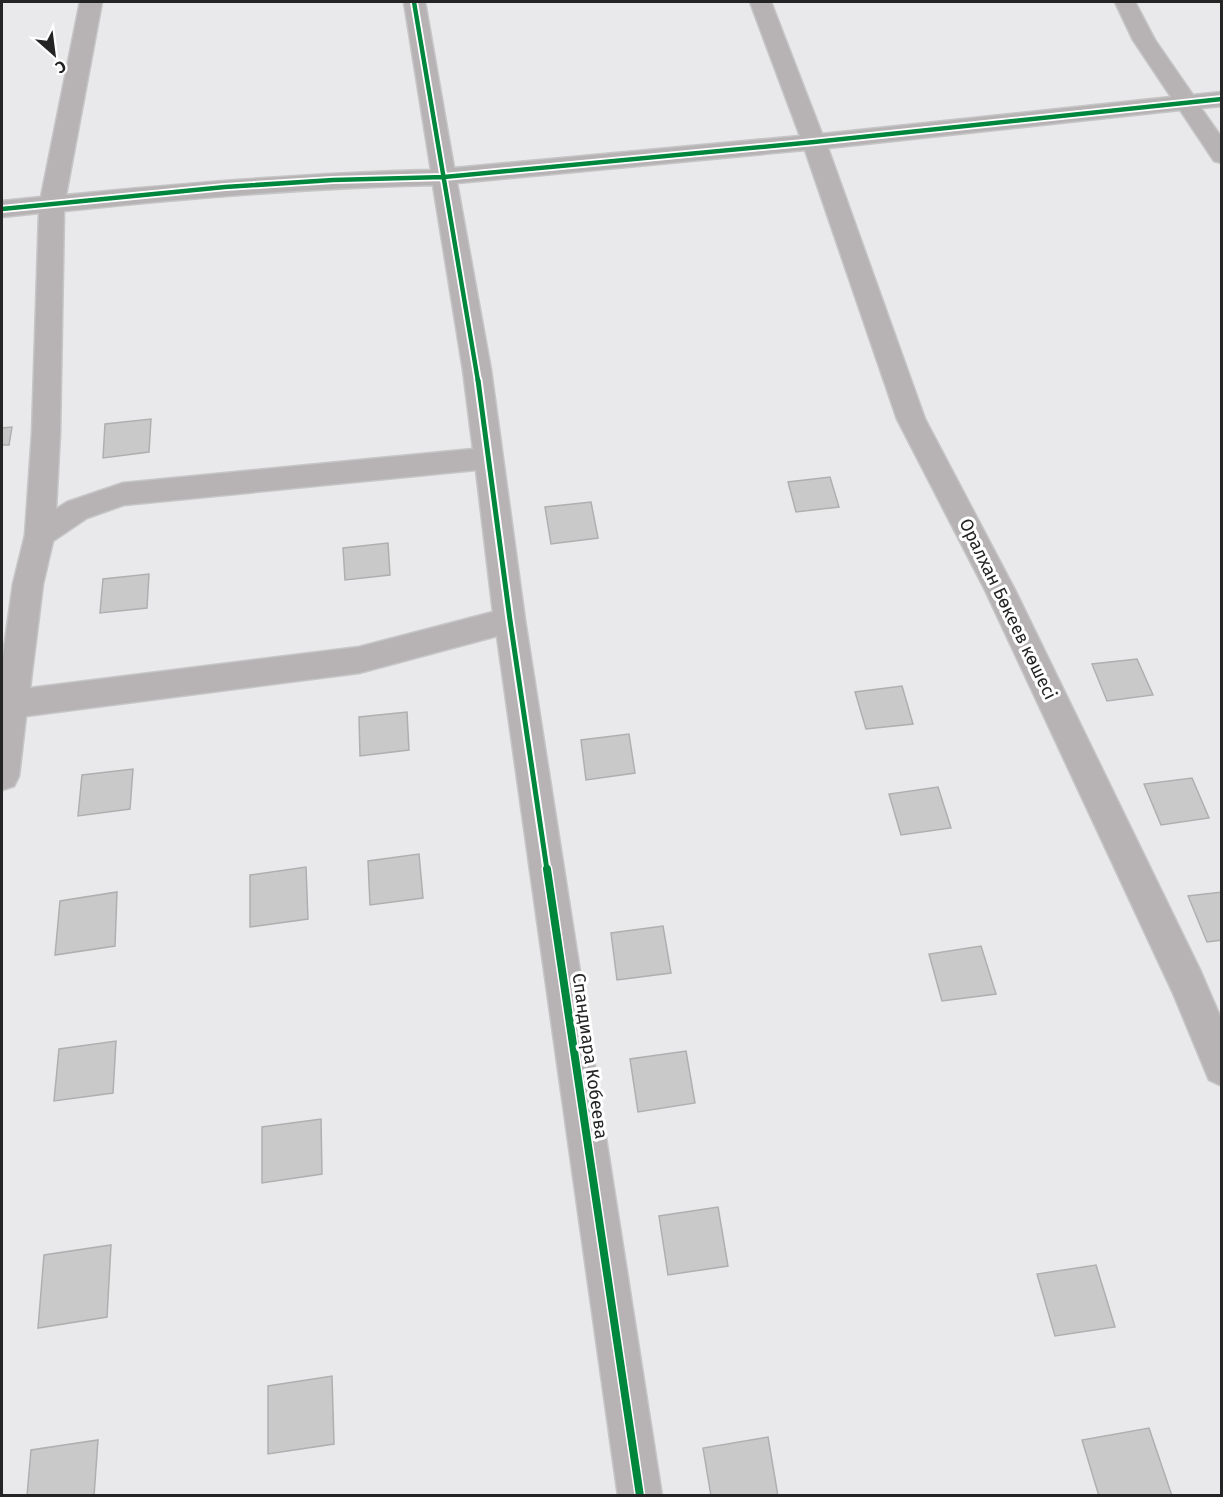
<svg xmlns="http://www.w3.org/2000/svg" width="1223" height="1497" viewBox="0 0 1223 1497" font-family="'Fira Sans',sans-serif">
<rect width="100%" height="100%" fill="#e9e9eb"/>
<!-- building -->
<path fill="#c9c9c9" stroke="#b0afb0" stroke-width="1.5" d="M151,419L149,452L103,458L105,424Z
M12,427L9,445H2V428Z
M830,477L839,507L796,512L788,482Z
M591,502L598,538L551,544L545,507Z
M388,543L390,575L345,580L343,548Z
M149,574L147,608L100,613L103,579Z
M1137,659L1153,695L1107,701L1092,664Z
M902,686L913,724L866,729L855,692Z
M407,712L409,750L360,756L359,717Z
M629,734L635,773L586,780L581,740Z
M133,769L130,809L78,816L82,775Z
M1192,778L1209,818L1161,825L1144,784Z
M938,787L951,828L901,835L889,794Z
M419,854L423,898L370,905L368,861Z
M306,867L308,919L250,927V875Z
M117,892L115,946L55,955L60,901Z
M1222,892V940L1207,942L1188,896Z
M663,926L671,973L617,980L611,933Z
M981,946L996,994L942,1001L929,954Z
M116,1041L113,1093L54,1101L59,1049Z
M686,1051L695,1103L638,1112L630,1059Z
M321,1119L322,1174L262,1183V1127Z
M718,1207L728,1266L668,1275L659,1216Z
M111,1245L107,1317L38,1328L44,1255Z
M1096,1265L1115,1327L1055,1336L1037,1274Z
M332,1376L334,1444L268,1454V1386Z
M1149,1428L1172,1496H1099L1082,1440Z
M768,1437L778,1496H711L703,1448Z
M98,1440L94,1496H27L31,1450Z"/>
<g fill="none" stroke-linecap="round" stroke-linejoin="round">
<defs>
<path id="minor" d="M80,2H102L66,195C187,183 308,173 431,170L404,2H425L454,168L800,136L750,2H771L822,134L1171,97L1133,40L1115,2H1135L1155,40L1193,95L1222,92V106L1201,108L1222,138V163L1214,161L1180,110L828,148L925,419L1015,590L1201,972L1222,1021V1086L1209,1080L1173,993L985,590L897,419L805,150L457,183L491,370L525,620L662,1496H618L497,636L359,673L26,716L19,776L14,786L2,790V663L13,584L25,535L32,433L39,213L2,217V201L41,197ZM433,185L463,370L473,449L123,483L67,502L56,509L60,433L64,211C187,198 310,188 433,185ZM476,470L493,612L359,647L30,688L43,584L53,541L87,518L124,505Z"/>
</defs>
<!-- minor casing -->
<use href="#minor" stroke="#c6c6c7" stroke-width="3"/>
<!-- minor -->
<use href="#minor" fill="#b7b3b4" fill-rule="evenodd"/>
<defs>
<path id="cycleway-far2" d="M414,2L478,381
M2,209L225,187L333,180L444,177L814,142L1222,99"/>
<path id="cycleway-far1" d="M478,380L510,620L547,870"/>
<path id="cycleway" d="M547,869L640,1496"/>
</defs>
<!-- cycleway-far2 casing -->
<use href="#cycleway-far2" stroke="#fff" stroke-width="8"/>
<!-- cycleway-far1 casing -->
<use href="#cycleway-far1" stroke="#fff" stroke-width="9"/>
<!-- cycleway casing -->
<use href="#cycleway" stroke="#fff" stroke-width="11"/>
<!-- cycleway-far2 -->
<use href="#cycleway-far2" stroke="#00873e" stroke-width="4.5"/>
<!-- cycleway-far1 -->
<use href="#cycleway-far1" stroke="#00873e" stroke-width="5"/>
<!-- cycleway -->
<use href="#cycleway" stroke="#00873e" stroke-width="8"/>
</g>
<g text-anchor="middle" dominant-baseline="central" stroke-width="6" stroke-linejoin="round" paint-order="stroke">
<!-- street labels -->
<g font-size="18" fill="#242425" stroke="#fff">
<text transform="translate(1008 609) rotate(64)">Оралхан Бөкеев көшесі</text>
<text transform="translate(590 1056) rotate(82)">Спандиара Кобеева</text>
</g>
</g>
<!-- border -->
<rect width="1223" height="1497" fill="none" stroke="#242425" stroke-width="6"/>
<!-- north arrow -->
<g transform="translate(54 54) rotate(152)" stroke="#ffffff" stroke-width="4.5" paint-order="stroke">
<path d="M0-4.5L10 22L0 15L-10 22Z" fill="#242425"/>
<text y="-9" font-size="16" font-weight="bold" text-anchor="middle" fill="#242425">С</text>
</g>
</svg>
